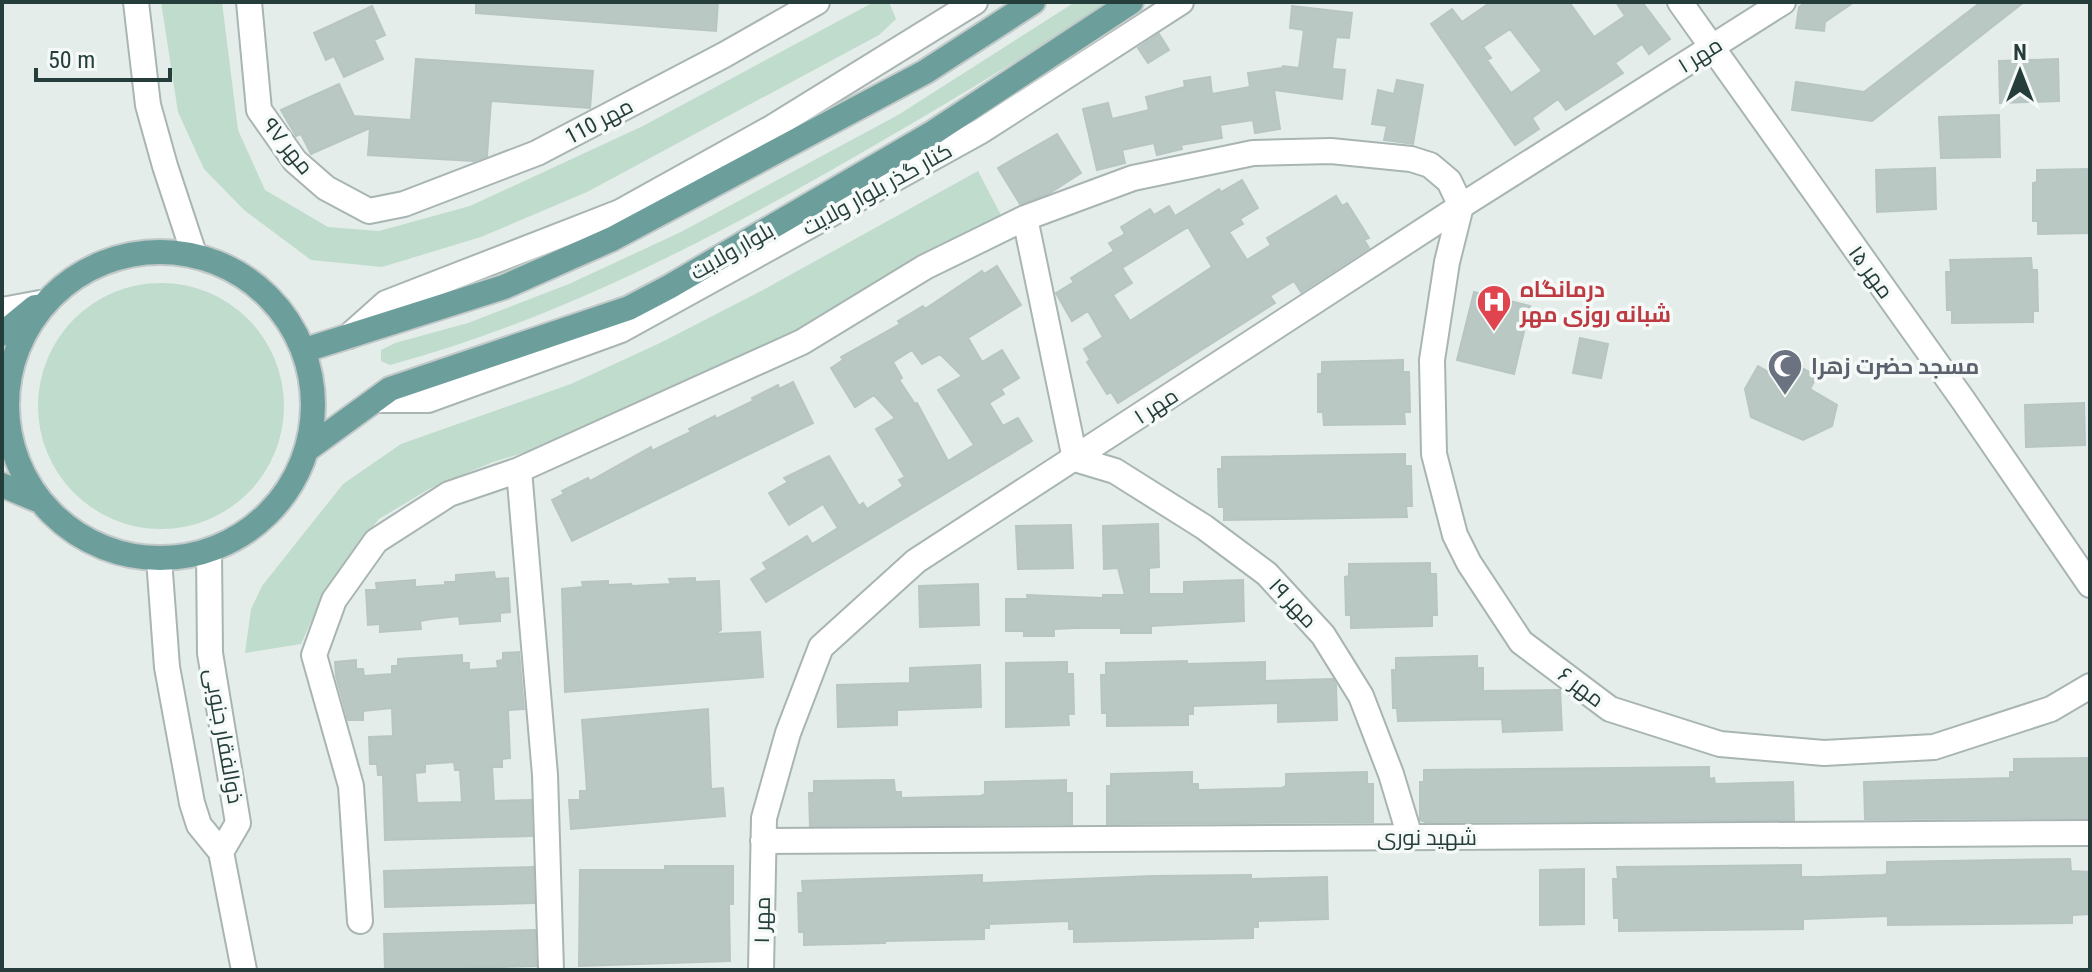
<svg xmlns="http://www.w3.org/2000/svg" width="2092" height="972" viewBox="0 0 2092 972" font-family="'Roboto Condensed',Cairo,sans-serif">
<rect width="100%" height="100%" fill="#e5edeb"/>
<!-- green -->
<path fill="#bfdccc" d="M161,2H222L238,130L265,190L328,227L379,231L470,206L643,126L874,2H889L896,19L879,35L587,192L481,237L382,267L311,260L244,210L204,169L178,112Z
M1075,2H1109C1017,62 923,118 828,172C688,251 545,323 390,365L381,361V350L395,343L468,323L569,284L681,232L898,115Z
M978,171L1003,219L773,345L571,438L493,462L429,489L379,519L352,551L322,597L301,644L245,653L251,609L262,586L343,484L401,444L571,384L660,343L763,290Z
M38 406a123 123 0 1 1 246 0a123 123 0 1 1-246 0Z"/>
<!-- building -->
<path fill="#bac8c4" stroke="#b7c6c3" stroke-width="2" fill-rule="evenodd" d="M476,2H718L716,31L476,13Z
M1491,2H1569L1594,37L1625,16L1616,2H1642L1670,39L1649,54L1642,44L1615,63L1623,73L1566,110L1558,99L1532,118L1539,129L1515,145L1431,24L1452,9L1462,22ZM1510,29L1542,71L1511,93L1487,60L1491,58L1483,47Z
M1806,2H1854L1825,22L1824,31L1796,28L1799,7Z
M1981,2H2024L1872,121L1792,110L1796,82L1864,92Z
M372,6L385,35L374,40L383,59L344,77L334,56L326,60L314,33Z
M1292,6L1352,13L1349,38L1336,37L1332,69L1345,70L1342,99L1274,90L1280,129L1255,133L1253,120L1220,125L1222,138L1181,145L1182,149L1157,155L1154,143L1122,150L1125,163L1097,170L1083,109L1108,103L1112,119L1149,110L1146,97L1185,87L1184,81L1210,77L1212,94L1250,87L1248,73L1282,68L1283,66L1299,68L1304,30L1290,28Z
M1159,34L1169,50L1148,63L1138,48Z
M416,59L593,71L590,108L491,101L487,156L474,161L368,155L370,128L311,154L301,134L296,136L281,110L339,84L354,116L411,120Z
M2058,59L2059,101L2000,103L1999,61Z
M1397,80L1423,85L1413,144L1384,140L1387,126L1372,124L1378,90L1394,94Z
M1999,115L2000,157L1941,158L1939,117Z
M1057,134L1081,173L1048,194L1020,204L998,168Z
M1935,168L1936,209L1877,212L1876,170Z
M2090,169V233L2038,234V221H2033V183L2037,182V170Z
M1242,180L1258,208L1240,219L1243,224L1229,232L1247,260L1271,245L1267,238L1336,196L1342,206L1347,203L1369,238L1364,240L1369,248L1301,292L1294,281L1270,296L1275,303L1118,403L1111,392L1107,394L1087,362L1090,360L1084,349L1103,337L1088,311L1072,321L1056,293L1074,282L1071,278L1114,251L1109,243L1125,234L1121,227L1150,209L1154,215L1169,206L1175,216L1219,189L1221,192ZM1188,227L1212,267L1130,321L1113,295L1132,283L1122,268Z
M2031,258L2032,270H2037L2038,311H2033V322L1952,323V310H1947L1946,272H1951L1950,260Z
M997,266L1021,305L968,338L982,362L1002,350L1019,378L1001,389L1004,394L989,403L1003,426L1018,418L1032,441L766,602L751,579L767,569L763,563L807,536L812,544L838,528L823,504L789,525L769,493L788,482L784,478L829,456L859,506L863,503L867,509L903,486L899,480L905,477L876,429L895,418L874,395L855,407L831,368L843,360L841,357L900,324L898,321L923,306L925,309L982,271L984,274ZM912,350L922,364L940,354L962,376L938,390L974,445L948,461L917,403L915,404L899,380L902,378L893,362Z
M1474,292L1530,306L1514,374L1457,360Z
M1580,338L1608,344L1601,378L1573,373Z
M1403,360V372H1409L1410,412H1404L1405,424L1324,425L1323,412H1318V374H1322V362Z
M1788,361L1817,376L1810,389L1837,405L1832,426L1803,440L1751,417L1745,389L1758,366L1779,378Z
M793,382L813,423L572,541L552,500L564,494L562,491L588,478L590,481L651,447L652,451L678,438L691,432L689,429L715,416L716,419L753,401L752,398L778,385L779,389Z
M2084,403L2085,445L2026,447L2025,405Z
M1405,454V466H1411L1412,506H1406L1407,517L1224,520V507H1219L1218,469H1222V457Z
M1158,524L1159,567L1149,568V594H1184V582L1243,580L1244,621L1151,626V633H1121V628H1076L1054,629V636H1024V631H1006V599H1028L1027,595L1103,598V595H1125L1118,568L1104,569L1103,526Z
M1071,525L1073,568L1018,569L1016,526Z
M1430,563V574H1436L1437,615H1432V626L1351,628V615H1346L1345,577L1349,576V564Z
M494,572L495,579L508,578L510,612L500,613V621L460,624L459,616L431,619L420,621L421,629L380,632V624L368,625L366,590H377L376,583L415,580V587L445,585V582H456V575Z
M695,578V582L719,581L721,630L714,634L760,632L763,677L565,692L562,589L583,587L582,582L608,581V585L631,584L632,586L671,584L669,579Z
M978,584L979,625L920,627L919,586Z
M519,652L524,709L508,710L510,758L502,759V767H492L494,801L531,800L532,836L385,840L383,775H378L377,764H370L369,737L393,736L392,708L363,711V720H348L336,676L335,662L356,660V669H363L364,676L392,674V666H398V659L462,655V663H469V670L498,668L497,661L503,660V653ZM454,762L455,770H460L462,802L417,803L415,773L425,772V764Z
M1477,656V668H1483V691L1560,690L1562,730L1503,732L1502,719L1398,721L1397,708H1393L1392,670H1396V658Z
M1187,661V664L1265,662V681L1333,679L1336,685L1337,720L1278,722V703L1193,706V714H1188V725L1107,726V713H1102L1101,675H1106V663Z
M1067,662V674H1073L1074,714H1068L1069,725L1006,727V663Z
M980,665L981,707L897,710V725L838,727L837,685L910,683V668Z
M708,709L711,789L723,788L725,816L571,829L569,800H580V791H587L582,720Z
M2090,758V818L1865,819L1864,782L2010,778V772H2014V759Z
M1709,767V779L1714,778L1715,784L1793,782L1794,820L1425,822L1420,820V782H1424V770Z
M1192,772V784H1198V790L1282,788L1286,786V774L1367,772V784H1373V822L1107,824V786H1111V774Z
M894,780L895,792H901V798L981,796L985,794V782L1066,780V793H1072V824L810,826L809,793H814V781Z
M2070,859L2071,871L2090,872V914L2072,915V923L1888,925V916L1803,919V929L1619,931V918H1614L1613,879H1618L1617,867L1801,865V877H1817L1883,875L1887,874V862Z
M665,866H733V904H729L730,961L579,966L580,870H665Z
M533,867L534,903L385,907L384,871Z
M1584,869V924L1540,925V870Z
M982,875V883L1153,876L1251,875V879L1327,877L1328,919L1258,921V927H1253V938L1074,942V929H1069V921L989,924V928H984V939L885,941V943L804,945V932H799L798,893H803L802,881Z
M535,930L536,966L385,970L384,934Z"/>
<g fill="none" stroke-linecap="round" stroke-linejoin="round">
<defs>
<path id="minor" d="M136,2L148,105L165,166L194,254
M249,2L259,110L295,161L326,188L369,211L404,204L537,153L724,55L817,2
M1680,2L1963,400L2090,585
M1025,218L1075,459L1115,471L1204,527L1267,574L1323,635L1361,696L1391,774L1410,837
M2,310L40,303
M349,336L386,303L620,212L773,127L975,2
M376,400H428L621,330L981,131L1181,2
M519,470L545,775L551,970
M209,551L210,653L238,823L221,852
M159,559L167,667L192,803L199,825L221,852L244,970
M763,841L2090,833
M360,921L351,786L314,655L334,600L376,541L449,494L519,470L802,342L925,267L1025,218L1133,178L1253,153L1331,151L1411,159L1430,165L1449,181L1461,206L1447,262L1432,360L1434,454L1455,535L1469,563L1521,642L1610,709L1720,744L1824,753L1934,747L2051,709L2090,686
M761,970L764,818L788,733L821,647L916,561L1461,206L1783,2"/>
<path id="major" d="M7 405a153 153 0 1 1 306 0a153 153 0 1 1-306 0Z
M2,334L35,307
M305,350L504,287L612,239L925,72L1033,2
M309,448L390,389L629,308L669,287L934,132L1131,2
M2,485L40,501"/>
</defs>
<!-- minor casing -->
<use href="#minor" stroke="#a8b5b3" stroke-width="28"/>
<!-- major casing -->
<use href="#major" stroke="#c2c9c8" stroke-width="28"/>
<!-- minor -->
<use href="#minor" stroke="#fff" stroke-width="24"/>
<!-- major -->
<use href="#major" stroke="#6c9f9b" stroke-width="24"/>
</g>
<!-- icons -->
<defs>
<symbol id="hospital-pin" viewBox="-11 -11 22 30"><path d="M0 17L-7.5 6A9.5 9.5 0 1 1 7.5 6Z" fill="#e0444e" stroke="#f5faf8"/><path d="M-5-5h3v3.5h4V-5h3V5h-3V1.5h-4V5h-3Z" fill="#fff"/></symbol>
<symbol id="mosque-pin" viewBox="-11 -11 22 30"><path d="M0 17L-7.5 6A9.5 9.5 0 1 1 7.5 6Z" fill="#6b7280" stroke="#f5faf8"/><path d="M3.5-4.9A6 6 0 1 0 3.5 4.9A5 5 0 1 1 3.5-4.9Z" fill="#fff"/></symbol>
</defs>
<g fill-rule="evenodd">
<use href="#hospital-pin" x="1474" y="282" width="40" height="54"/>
<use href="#mosque-pin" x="1765" y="346" width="40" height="54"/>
</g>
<g text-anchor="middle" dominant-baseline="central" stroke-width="7" stroke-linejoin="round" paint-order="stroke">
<!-- street labels -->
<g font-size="22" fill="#253e3b" stroke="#f5faf8">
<text transform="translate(1700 55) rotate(-32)">مهر ۱</text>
<text transform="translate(599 121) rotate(-28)">مهر 110</text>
<text transform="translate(288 146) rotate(51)">مهر ۹۷</text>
<text transform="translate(877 189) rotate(-29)">کنار گذر بلوار ولایت</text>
<text transform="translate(732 251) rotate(-30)">بلوار ولایت</text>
<text transform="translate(1871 272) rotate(54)">مهر ۱۵</text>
<text transform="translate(1156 406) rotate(-33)">مهر ۱</text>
<text transform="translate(1293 603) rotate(47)">مهر ۱۹</text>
<text transform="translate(1581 687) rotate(37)">مهر ۶</text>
<text transform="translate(224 736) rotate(80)">ذوالفقار جنوبی</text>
<text x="1427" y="837">شهید نوری</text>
<text transform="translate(762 920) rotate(-89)">مهر ۱</text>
</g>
<!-- health labels -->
<g font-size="22" font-weight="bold" fill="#be3a42" stroke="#f5faf8" text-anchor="start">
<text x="1520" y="289">درمانگاه<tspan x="1520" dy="25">شبانه روزی مهر</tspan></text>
</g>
<!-- worship labels -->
<g font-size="22" font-weight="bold" fill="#5b616d" stroke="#f5faf8" text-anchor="start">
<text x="1811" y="366">مسجد حضرت زهرا</text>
</g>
</g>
<!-- border -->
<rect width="2092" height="972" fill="none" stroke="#253e3b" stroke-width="8"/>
<!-- north arrow -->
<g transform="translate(2020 72)" stroke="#f5faf8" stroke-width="6" paint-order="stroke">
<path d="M0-6L14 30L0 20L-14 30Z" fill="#253e3b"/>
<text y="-12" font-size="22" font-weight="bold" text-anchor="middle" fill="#253e3b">N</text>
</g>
<!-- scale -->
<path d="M36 68v12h134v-12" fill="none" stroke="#253e3b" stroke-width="4"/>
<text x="48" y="68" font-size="24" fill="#253e3b" stroke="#f5faf8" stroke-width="6" paint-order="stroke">50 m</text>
</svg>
